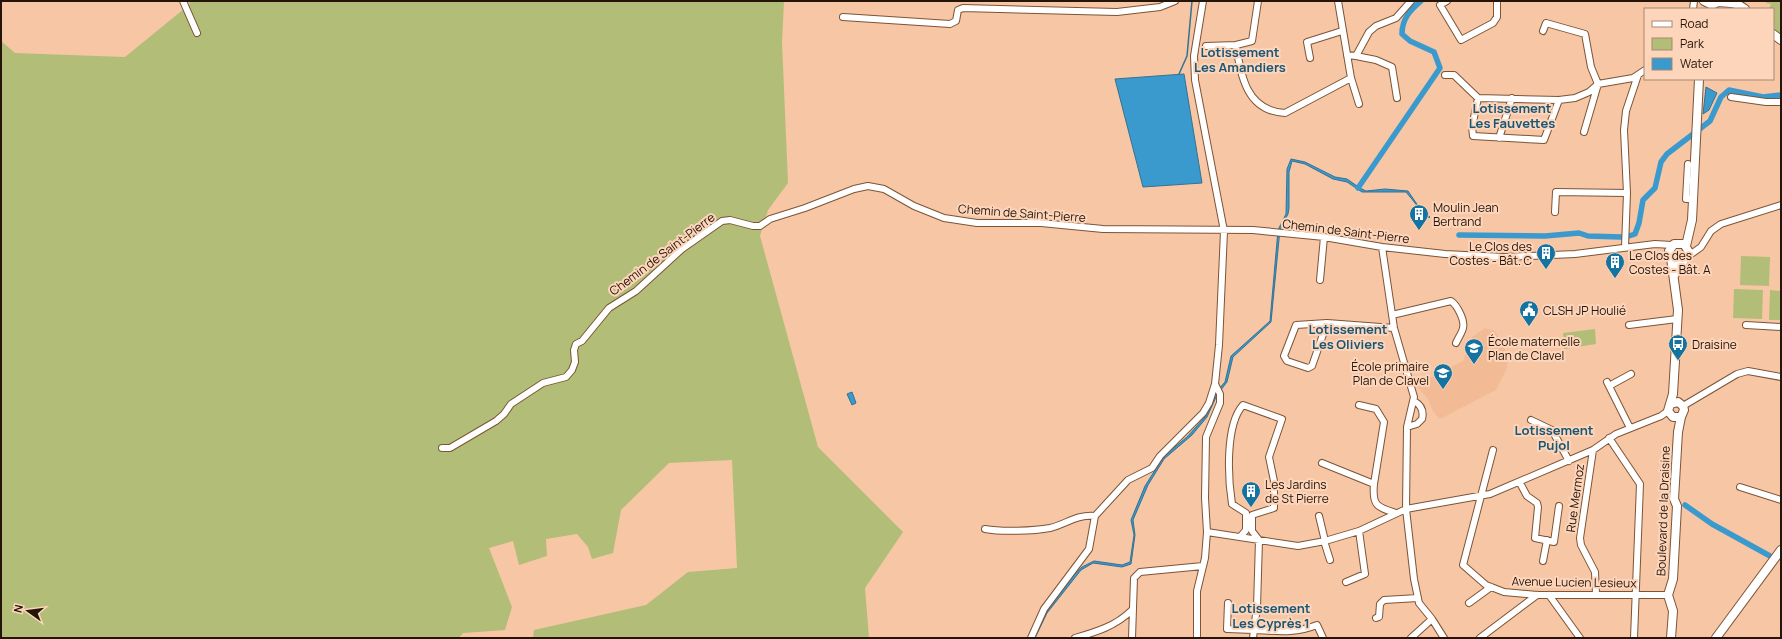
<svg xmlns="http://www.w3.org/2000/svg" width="1782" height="639" viewBox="0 0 1782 639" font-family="Manrope,sans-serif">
<rect width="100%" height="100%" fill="#f6c6a5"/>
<!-- built -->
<path fill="#f2bb95" d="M1485,328L1495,331L1508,355L1507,368L1496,390L1440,419L1433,411L1428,399L1416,385L1463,361L1472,337Z"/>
<!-- green -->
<path fill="#b2be77" d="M189,1H784L782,42L788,183L768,210L760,236L818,447L903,532L865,588L869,638H533L534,630L646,605L688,572L737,568L732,460L669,463L621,510L613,553L592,559L588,547L577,534L546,539L547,556L519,565L513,541L489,548L512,607L505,630L463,633L459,638H1V41L15,53L125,57L190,4Z
M1767,1H1781V36L1773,31V9H1769L1771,4L1766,3Z
M1741,256L1770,257L1769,286L1740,285Z
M1734,289L1763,290L1762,319L1733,318Z
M1770,290L1781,291V320H1769Z
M1595,329L1596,344L1564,349L1563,333Z"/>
<!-- water -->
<path fill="#3a9ace" stroke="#347293" d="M1184,74L1202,183L1143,187L1115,79Z
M1706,87L1717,93L1709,110L1703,114Z
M1291,159L1305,162L1335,177L1347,179L1360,188L1366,191L1385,189L1408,191L1421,210L1430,217L1429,218C1420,211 1414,201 1406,192H1362L1347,182L1333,179L1305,164L1292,161L1289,172V208L1288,214L1280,229L1271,322L1233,357L1227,382L1217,395L1207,417L1192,435L1164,459L1148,485L1133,520L1135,535L1131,564L1122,567L1093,563L1081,570L1047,613L1035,638H1033L1048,608L1073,575L1082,567L1094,561L1122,565L1130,562L1134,535L1131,520L1145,486L1164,456L1187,437L1205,417L1216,392L1225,382L1231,356L1270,321L1278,230L1286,214L1287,169Z
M852,392L856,403L852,405L847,394Z"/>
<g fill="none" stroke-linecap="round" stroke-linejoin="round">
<!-- stream -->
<path stroke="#347293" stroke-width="1.5" d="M1179,74L1187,56L1192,1"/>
<!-- canal -->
<path stroke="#3a9ace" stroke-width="5.5" d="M1358,188L1440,68L1434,52L1410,41L1402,34C1402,19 1410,10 1421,1
M1459,235L1545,236L1579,233L1588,236L1621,237
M1629,236L1635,234L1639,223L1643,200L1655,188L1661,162L1667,154L1710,121L1721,97L1729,90L1763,97L1781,95
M1685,505L1712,524L1770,556"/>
<defs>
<path id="minor" d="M183,1L197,33
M1258,1L1252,41L1236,45C1241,77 1247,111 1285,113L1351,78
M1338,1L1351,78L1359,104
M1447,1L1440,5L1461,40L1493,23L1497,17V1
M1693,9L1694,1
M843,17L950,24L956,21L958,10L963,8L1117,12L1160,7L1175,1
M1543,31L1546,23L1585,34L1591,67L1598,84L1584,132
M1206,46L1236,45
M1347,55L1356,56L1369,32L1376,26L1396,18L1411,1
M1356,56L1376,60L1392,67L1397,98
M1310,58L1307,42L1342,31
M1445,75H1454L1478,98L1559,100L1575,98L1589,92L1598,84L1633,78L1645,70
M1731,97L1766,102H1781
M1478,98L1472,127L1473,136L1544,140L1559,100
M1499,138L1512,98
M1688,164L1686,199H1693
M1555,212L1556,192L1627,193
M1382,247L1394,328L1414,397L1407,427L1406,509L1414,579L1419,603L1432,619L1444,638
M1625,247L1627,193L1624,130L1626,111L1638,75
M1687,257L1701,247L1711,231L1721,224L1781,205
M1320,280L1324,237
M1392,315L1451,301C1457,305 1465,320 1463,328C1462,333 1458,338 1456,343
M1327,323L1312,366L1308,368L1287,361L1284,356L1296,325L1327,323L1394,328
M1629,325L1677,319
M1746,325L1781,327
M1607,382L1630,428
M1609,386L1631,374
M1359,405L1376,409L1384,422L1374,484
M1683,406L1737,374L1748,371L1781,377
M1531,420L1552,430L1569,461
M1407,427L1417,424L1422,419C1424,411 1421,405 1414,401
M1609,438L1640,484L1634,638
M442,448H450L496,421L504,414L511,404L543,383L566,377L572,370L575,362L574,350L576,344L582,341L609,308L636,291L682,249L722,221L730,220L753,226H760L770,219L805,208L854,189L868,186L884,189L914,206L944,218L977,223H1041L1103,229L1253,230L1324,237L1382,247L1445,254L1504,257L1575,254L1655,244L1672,245
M1493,450L1463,565L1486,585L1504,592L1537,595H1668
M1593,450L1580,538L1581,545L1595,572L1596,594
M1322,463L1374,484C1372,506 1377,507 1396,513
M1520,483L1527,496L1537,503L1538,507L1535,538L1554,542L1559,506
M1740,487L1781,500
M1319,516L1325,541
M985,529C1001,532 1034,531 1050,528C1066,524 1078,514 1095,516
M1207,532L1298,546L1325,541L1359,531L1406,509L1490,494L1593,450L1616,434L1661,416L1668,411
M1240,537L1246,530V513L1232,504C1228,479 1225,425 1243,405L1282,419L1269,457L1274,481V508L1252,515V531L1259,540L1257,607L1254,630C1277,631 1294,634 1317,625L1323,638
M1324,541L1330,560
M1543,561L1547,540
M1346,582L1365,574L1359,531
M1549,595L1580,638
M1228,603L1227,629L1254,630L1253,638
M1469,603L1491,587
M1376,618L1379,617L1380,604L1384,600L1418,598
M1031,638L1044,609L1089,549L1095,516L1128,480L1152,468L1160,456L1203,413L1209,403L1215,384
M1075,638C1096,632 1116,626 1132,610
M1132,638L1134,578L1140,572L1203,566
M1197,638V591L1205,558L1207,532L1205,498L1206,437L1220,403V394L1215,384L1219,345L1224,231L1195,80L1194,56L1203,1
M1411,638L1432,619
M1480,638L1537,595"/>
<path id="tertiary" d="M1704,1L1712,5L1720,1
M1719,2C1728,3 1737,2 1745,9
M1773,34L1781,40
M1686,246L1692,220L1699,79
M1671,258L1678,310L1673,394L1668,411L1673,417H1681
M1674,276C1677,269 1687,258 1689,252L1684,244H1674L1669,251L1671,258L1676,262L1683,261
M1671,404L1678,402L1683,406L1684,410L1681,417L1678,432L1674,499L1677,506L1673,579L1668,595L1673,611L1671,638
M1716,638L1781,550"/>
</defs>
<!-- minor casing -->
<use href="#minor" stroke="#7d5435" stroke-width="8"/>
<!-- tertiary casing -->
<use href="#tertiary" stroke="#7d5435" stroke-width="10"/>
<!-- minor -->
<use href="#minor" stroke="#fff" stroke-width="6"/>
<!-- tertiary -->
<use href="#tertiary" stroke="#fff" stroke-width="8"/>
</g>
<!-- icons -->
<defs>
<symbol id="building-pin" viewBox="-11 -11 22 30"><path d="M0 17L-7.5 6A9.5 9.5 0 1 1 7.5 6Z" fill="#1373a1" stroke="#fdd5bb"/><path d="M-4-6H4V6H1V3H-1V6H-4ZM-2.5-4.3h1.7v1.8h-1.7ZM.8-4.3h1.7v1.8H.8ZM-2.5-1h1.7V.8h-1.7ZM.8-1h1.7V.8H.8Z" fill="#fff"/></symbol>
<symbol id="civic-pin" viewBox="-11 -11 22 30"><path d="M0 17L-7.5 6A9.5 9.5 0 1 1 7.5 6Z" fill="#1373a1" stroke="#fdd5bb"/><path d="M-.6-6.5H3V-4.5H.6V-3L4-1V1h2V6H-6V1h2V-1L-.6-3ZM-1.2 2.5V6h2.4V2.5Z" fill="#fff"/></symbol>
<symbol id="bus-pin" viewBox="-11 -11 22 30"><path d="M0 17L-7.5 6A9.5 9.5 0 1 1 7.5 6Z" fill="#1373a1" stroke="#fdd5bb"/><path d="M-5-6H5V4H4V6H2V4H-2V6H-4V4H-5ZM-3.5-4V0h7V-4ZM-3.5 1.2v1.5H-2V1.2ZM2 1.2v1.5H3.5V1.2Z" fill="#fff"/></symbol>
<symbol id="school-pin" viewBox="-11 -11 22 30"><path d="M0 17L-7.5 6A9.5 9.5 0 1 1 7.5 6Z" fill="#1373a1" stroke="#fdd5bb"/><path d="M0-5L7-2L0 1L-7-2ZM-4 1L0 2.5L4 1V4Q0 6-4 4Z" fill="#fff"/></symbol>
</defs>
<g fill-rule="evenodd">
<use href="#building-pin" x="1408" y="203" width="22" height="30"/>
<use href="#building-pin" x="1535" y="242" width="22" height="30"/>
<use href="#building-pin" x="1604" y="251" width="22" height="30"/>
<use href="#civic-pin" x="1518" y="299" width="22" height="30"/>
<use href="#bus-pin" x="1667" y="333" width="22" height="30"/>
<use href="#school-pin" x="1463" y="337" width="22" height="30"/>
<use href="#school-pin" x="1432" y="362" width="22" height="30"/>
<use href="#building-pin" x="1240" y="480" width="22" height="30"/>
</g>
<g text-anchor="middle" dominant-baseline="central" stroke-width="4" stroke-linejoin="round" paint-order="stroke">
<!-- poi labels -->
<g font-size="12" fill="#251408" stroke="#fdd5bb" text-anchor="start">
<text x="1433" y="207">Moulin Jean<tspan x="1433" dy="14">Bertrand</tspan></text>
<text x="1532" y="246" text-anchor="end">Le Clos des<tspan x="1532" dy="14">Costes - Bât. C</tspan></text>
<text x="1629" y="255">Le Clos des<tspan x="1629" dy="14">Costes - Bât. A</tspan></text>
<text x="1543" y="310">CLSH JP Houlié</text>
<text x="1488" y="341">École maternelle<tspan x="1488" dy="14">Plan de Clavel</tspan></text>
<text x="1692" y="344">Draisine</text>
<text x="1429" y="366" text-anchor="end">École primaire<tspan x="1429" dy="14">Plan de Clavel</tspan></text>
<text x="1265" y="484">Les Jardins<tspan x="1265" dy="14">de St Pierre</tspan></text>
</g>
<!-- street labels -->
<g font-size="12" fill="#251408" stroke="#fdd5bb">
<text transform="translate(1022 213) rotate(4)">Chemin de Saint-Pierre</text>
<text transform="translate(1346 231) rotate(7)">Chemin de Saint-Pierre</text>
<text transform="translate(662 254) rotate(-37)">Chemin de Saint-Pierre</text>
<text transform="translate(1575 498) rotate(-82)">Rue Mermoz</text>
<text transform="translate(1663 511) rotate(-88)">Boulevard de la Draisine</text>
<text transform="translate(1574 582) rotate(1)">Avenue Lucien Lesieux</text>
</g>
<!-- neighbourhood labels -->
<g font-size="13" font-weight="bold" fill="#195675" stroke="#fdd5bb">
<text x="1240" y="52">Lotissement<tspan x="1240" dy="15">Les Amandiers</tspan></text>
<text x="1512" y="108">Lotissement<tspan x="1512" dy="15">Les Fauvettes</tspan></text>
<text x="1348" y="329">Lotissement<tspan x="1348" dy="15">Les Oliviers</tspan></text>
<text x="1554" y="430">Lotissement<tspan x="1554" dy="15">Pujol</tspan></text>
<text x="1271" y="608">Lotissement<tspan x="1271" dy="15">Les Cyprès 1</tspan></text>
</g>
</g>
<!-- border -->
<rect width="1782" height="639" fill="none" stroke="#251408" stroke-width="4"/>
<!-- legend -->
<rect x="1644" y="8" width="130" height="72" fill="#fdd5bb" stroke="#a78873"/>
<rect x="1652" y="21" width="20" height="6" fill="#ffffff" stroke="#a78873"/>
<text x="1680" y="28" font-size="12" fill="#251408">Road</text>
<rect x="1652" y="38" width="20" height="12" fill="#b2be77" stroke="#a78873"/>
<text x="1680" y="48" font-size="12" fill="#251408">Park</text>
<rect x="1652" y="58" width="20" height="12" fill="#3a9ace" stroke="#a78873"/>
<text x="1680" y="68" font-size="12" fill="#251408">Water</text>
<!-- north arrow -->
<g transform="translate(28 611) rotate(284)" stroke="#fdd5bb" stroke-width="3" paint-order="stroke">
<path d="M0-3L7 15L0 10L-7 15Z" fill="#251408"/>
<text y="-6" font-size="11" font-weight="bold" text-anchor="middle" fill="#251408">N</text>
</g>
</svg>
